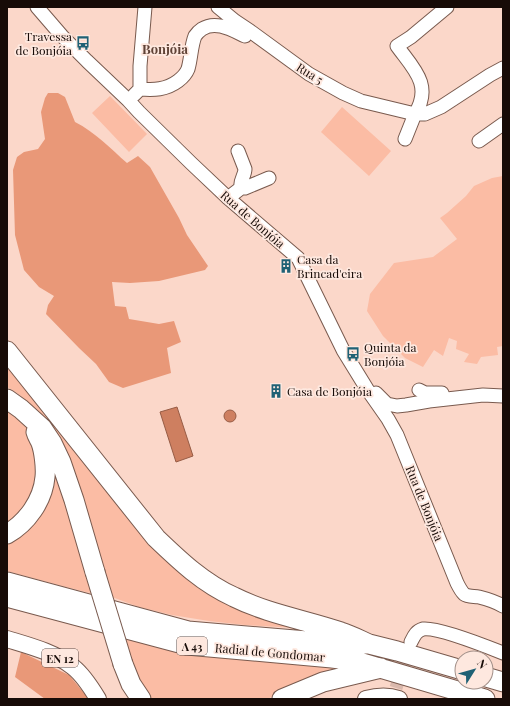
<svg xmlns="http://www.w3.org/2000/svg" width="510" height="706" viewBox="0 0 510 706" font-family="'Playfair Display',serif">
<rect width="100%" height="100%" fill="#fbd7c9"/>
<!-- green -->
<path fill="#fbbca4" d="M110,96L147,134L129,152L92,113Z
M342,107L391,151L369,176L321,132Z
M503,176V346L497,347L498,355L481,357L477,364L464,362L469,354L456,349L457,341L449,338L443,356L434,350L423,367L405,358L383,336L367,311L370,294L394,263L433,257L457,239L440,218L447,213L466,196L474,186L492,178Z
M7,355L186,570L313,629L245,625L209,621L172,615L139,607L112,597L46,423C35,409 23,395 7,387Z
M7,405L21,418L30,430L36,444V484L22,511L7,524Z
M53,460L94,594L62,586L7,571V537Z
M122,634L352,668L295,687L267,699H150L133,677Z"/>
<!-- forest -->
<path fill="#e99878" d="M48,93H58L65,97L75,122C95,132 111,149 127,163L138,156L150,167L179,218L187,235L208,266L205,270L159,281L130,283L112,282L115,306L126,307L129,319L159,324L174,321L181,342L167,348L171,373L123,388L109,382L96,364L79,348L46,314L48,305L54,296L39,287L24,270L15,235L13,170L17,157L24,152L38,149L45,139L41,112L45,98Z
M21,652L69,675L89,699H45L15,677Z"/>
<!-- water -->
<path fill="#ce7f60" stroke="#975c45" d="M177,407L193,456L176,462L160,412Z
M224 416a6 6 0 1 1 12 0a6 6 0 1 1-12 0Z"/>
<g fill="none" stroke-linecap="round" stroke-linejoin="round">
<!-- minor-tunnel -->
<path stroke="#d9b8ac" stroke-width="13" stroke-dasharray="13 6" stroke-linecap="butt" d="M396,688L409,647"/>
<defs>
<path id="minor" d="M37,7L62,36L87,61L128,100L139,112L191,163L228,198L298,258L343,350L367,389L388,419L397,435L457,583C459,587 461,591 464,594C468,597 474,596 479,597C487,599 496,602 503,606
M218,7L235,21L250,31L309,74L343,93L361,101L415,114C433,85 413,68 397,46L411,37L447,7
M140,89C154,90 166,90 178,81C182,78 186,74 188,69C191,59 191,46 195,36C197,33 199,31 202,29C216,20 232,30 245,36
M134,95L140,89V66L145,7
M405,139L415,114H425L441,107L490,75L503,68
M479,141L503,124
M241,188H245L269,178
M228,198L241,188C239,181 245,176 245,169L238,151
M419,390L425,393H442
M376,393L387,404L397,406L406,405L429,401L483,395L503,396
M411,642C414,636 416,631 423,629C438,627 488,647 503,653"/>
<path id="major" d="M7,639C30,646 54,652 73,667C82,674 92,689 98,699
M366,699C377,696 387,695 399,699"/>
<path id="highway" d="M7,351L156,538C180,561 203,583 234,597C268,614 306,620 341,632C351,635 360,640 369,644
M7,399L21,409L42,428L52,443L61,462L74,500L95,572
M7,534C27,523 43,500 45,477C46,468 44,451 41,443C40,440 37,436 36,432
M7,582L188,631L331,643L369,644L397,651L462,670
M7,597L187,645L332,658L356,661L485,699
M123,664L131,684L141,699
M486,677L503,682
M282,699L323,682L381,668"/>
</defs>
<!-- minor casing -->
<use href="#minor" stroke="#795a4e" stroke-width="15"/>
<!-- major casing -->
<use href="#major" stroke="#795a4e" stroke-width="18"/>
<!-- highway casing -->
<use href="#highway" stroke="#795a4e" stroke-width="21"/>
<!-- minor -->
<use href="#minor" stroke="#fff" stroke-width="13"/>
<!-- major -->
<use href="#major" stroke="#fff" stroke-width="16"/>
<!-- highway -->
<use href="#highway" stroke="#fff" stroke-width="19"/>
<defs>
<path id="highway-bridge" d="M95,572L123,664"/>
</defs>
<!-- highway-bridge casing -->
<use href="#highway-bridge" stroke="#795a4e" stroke-width="21" stroke-linecap="butt"/>
<!-- highway-bridge -->
<use href="#highway-bridge" stroke="#fff" stroke-width="19"/>
</g>
<!-- icons -->
<defs>
<symbol id="bus-bare" viewBox="-9 -9 18 18"><path d="M-5-6H5V4H4V6H2V4H-2V6H-4V4H-5ZM-3.5-4V0h7V-4ZM-3.5 1.2v1.5H-2V1.2ZM2 1.2v1.5H3.5V1.2Z" fill="#1f6175" stroke="#fee8df" stroke-width="2.5" paint-order="stroke"/></symbol>
<symbol id="building-bare" viewBox="-9 -9 18 18"><path d="M-4-6H4V6H1V3H-1V6H-4ZM-2.5-4.3h1.7v1.8h-1.7ZM.8-4.3h1.7v1.8H.8ZM-2.5-1h1.7V.8h-1.7ZM.8-1h1.7V.8H.8Z" fill="#1f6175" stroke="#fee8df" stroke-width="2.5" paint-order="stroke"/></symbol>
</defs>
<g fill-rule="evenodd">
<use href="#bus-bare" x="73" y="33" width="20" height="20"/>
<use href="#building-bare" x="276" y="256" width="20" height="20"/>
<use href="#bus-bare" x="343" y="344" width="20" height="20"/>
<use href="#building-bare" x="266" y="381" width="20" height="20"/>
</g>
<g text-anchor="middle" dominant-baseline="central" stroke-width="3.5" stroke-linejoin="round" paint-order="stroke">
<!-- shield labels -->
<g fill="#fee8df" stroke="#5c4d48" stroke-width="1">
<rect x="177" y="637" width="30" height="18" rx="3"/>
<rect x="42" y="649" width="36" height="18" rx="3"/>
</g>
<g font-size="11" font-weight="bold" fill="#170b07">
<text x="192" y="646">A 43</text>
<text x="60" y="658">EN 12</text>
</g>
<!-- poi labels -->
<g font-size="12" fill="#170b07" stroke="#fee8df" text-anchor="start">
<text x="72" y="36" text-anchor="end">Travessa<tspan x="72" dy="14">de Bonjóia</tspan></text>
<text x="297" y="259">Casa da<tspan x="297" dy="14">Brincad'eira</tspan></text>
<text x="364" y="347">Quinta da<tspan x="364" dy="14">Bonjóia</tspan></text>
<text x="287" y="391">Casa de Bonjóia</text>
</g>
<!-- street labels -->
<g font-size="12" fill="#170b07" stroke="#fee8df">
<text transform="translate(310 73) rotate(32)">Rua 5</text>
<text transform="translate(253 219) rotate(41)">Rua de Bonjóia</text>
<text transform="translate(425 503) rotate(68)">Rua de Bonjóia</text>
<text transform="translate(270 652) rotate(5)">Radial de Gondomar</text>
</g>
<!-- neighbourhood labels -->
<g font-size="13" font-weight="bold" fill="#5f4236" stroke="#fee8df">
<text x="165" y="48">Bonjóia</text>
</g>
</g>
<!-- border -->
<rect width="510" height="706" fill="none" stroke="#170b07" stroke-width="16"/>
<!-- north arrow -->
<g transform="translate(474 670) rotate(53)"><circle r="19" fill="#fee8df" stroke="#a29089"/>
<path d="M0-3L7 15L0 10L-7 15Z" fill="#1f6175"/>
<text y="-6" font-size="11" font-weight="bold" text-anchor="middle" fill="#170b07">N</text>
</g>
</svg>
